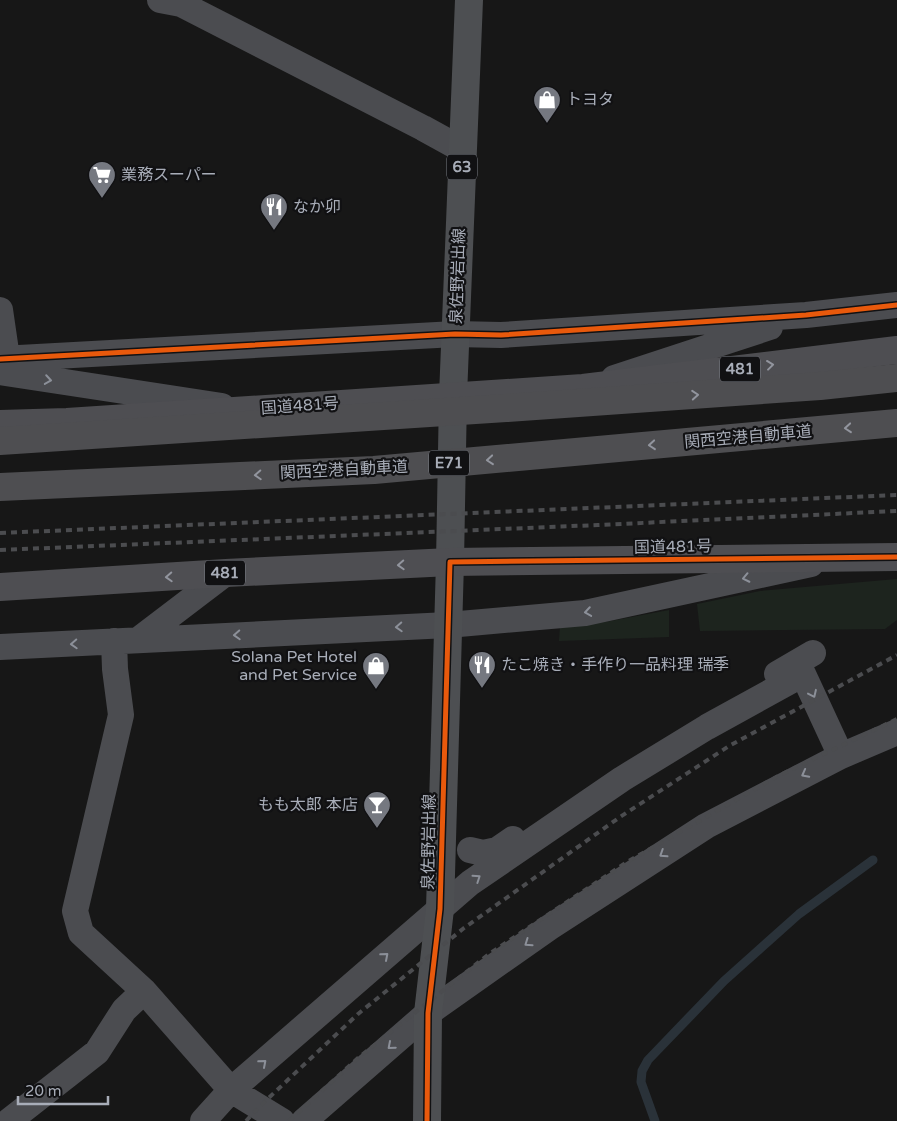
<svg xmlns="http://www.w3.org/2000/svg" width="897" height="1121" viewBox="0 0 897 1121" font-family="'Varela Round','Noto Sans JP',sans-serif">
<rect width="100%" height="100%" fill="#171717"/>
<!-- green -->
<path fill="#1d241e" d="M897,579V620L885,629L700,631L697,604L760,591Z
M669,610V637L559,641L560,626L605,622Z"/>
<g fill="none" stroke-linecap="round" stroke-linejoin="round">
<!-- stream -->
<path stroke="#2a3239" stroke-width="9" d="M655,1121L641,1082L642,1071L648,1060L724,981L799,914L873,860"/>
<!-- minor -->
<path stroke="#4b4c50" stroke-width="26" d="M160,0L181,4L423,128L463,150
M0,310L7,358
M0,359L455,334L501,335L806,315L897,305
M0,372L222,406
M614,378L770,327
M138,640L226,573
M114,641L115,669L121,715L75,911L81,933L144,991L231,1090L282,1121
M0,647L448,625L585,613L811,564
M777,674L813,653
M470,850L483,853L497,850L513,839
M9,1121L97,1052L124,1010L144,991
M203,1121L231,1090L470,883L622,779L707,727L803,674L841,756
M304,1121L428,1013L550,927L706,826L841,756L897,732"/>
<!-- primary -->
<path stroke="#4d4f52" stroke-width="28" d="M427,1121L428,1013L440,909L450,562L453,396L469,0"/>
<!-- trunk -->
<path stroke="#4e4e52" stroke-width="28" d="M0,424L67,422L583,388L897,350
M0,587L226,573L450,562L897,557"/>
<!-- rail -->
<path stroke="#4b4c4f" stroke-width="4" stroke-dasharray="6 5" stroke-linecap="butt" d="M0,533L897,495
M0,550L598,525L897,511
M246,1121L259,1107L358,1014L464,928L620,817L729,746L897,655
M289,1121L358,1058L489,954L627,862L778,776L897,719"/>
<!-- motorway-bridge -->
<path stroke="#4e4e51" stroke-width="28" d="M0,441L506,408L820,386L897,378
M0,487L374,470L897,423"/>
<defs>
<path id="cycleway" d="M0,359L455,334L501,335L806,315L897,305
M427,1121L428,1013L440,909L450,562L897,557"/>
</defs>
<!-- cycleway casing -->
<use href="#cycleway" stroke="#111113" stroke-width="8"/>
<!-- cycleway -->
<use href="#cycleway" stroke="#e8590c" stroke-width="5"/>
</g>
<!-- one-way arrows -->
<defs><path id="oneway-chevron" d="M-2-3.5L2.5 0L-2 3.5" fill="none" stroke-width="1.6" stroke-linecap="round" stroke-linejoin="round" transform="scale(1.25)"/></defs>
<g stroke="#92959e">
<use href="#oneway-chevron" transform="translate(770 365) rotate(-7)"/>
<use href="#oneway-chevron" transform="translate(695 395) rotate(-4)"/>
<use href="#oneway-chevron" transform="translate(848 428) rotate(175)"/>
<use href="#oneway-chevron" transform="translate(652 445) rotate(175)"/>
<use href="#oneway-chevron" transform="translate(490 460) rotate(175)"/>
<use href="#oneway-chevron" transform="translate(258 475) rotate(177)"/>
<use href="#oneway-chevron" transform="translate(401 565) rotate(177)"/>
<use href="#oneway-chevron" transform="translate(169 577) rotate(177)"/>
</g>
<g stroke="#8c9099">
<use href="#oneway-chevron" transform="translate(48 380) rotate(9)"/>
<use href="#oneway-chevron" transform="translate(746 578) rotate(168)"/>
<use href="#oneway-chevron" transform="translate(588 612) rotate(171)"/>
<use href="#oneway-chevron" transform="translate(399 627) rotate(177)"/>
<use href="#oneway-chevron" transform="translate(237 635) rotate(177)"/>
<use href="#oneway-chevron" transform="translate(74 644) rotate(177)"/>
<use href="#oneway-chevron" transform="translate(813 694) rotate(65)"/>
<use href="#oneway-chevron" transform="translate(805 774) rotate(152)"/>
<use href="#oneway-chevron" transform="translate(663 854) rotate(147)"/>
<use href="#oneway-chevron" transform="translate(477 878) rotate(-34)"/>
<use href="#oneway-chevron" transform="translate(528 943) rotate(145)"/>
<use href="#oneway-chevron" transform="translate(385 956) rotate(-41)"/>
<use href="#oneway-chevron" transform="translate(391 1046) rotate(139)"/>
<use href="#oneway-chevron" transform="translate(263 1063) rotate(-41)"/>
</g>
<!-- icons -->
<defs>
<symbol id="shop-pin" viewBox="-11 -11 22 30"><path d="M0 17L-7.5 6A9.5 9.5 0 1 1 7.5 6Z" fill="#757880" stroke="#111113"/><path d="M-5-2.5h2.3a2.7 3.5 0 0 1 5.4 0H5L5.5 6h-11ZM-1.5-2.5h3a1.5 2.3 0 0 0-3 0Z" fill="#fff"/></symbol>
<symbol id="supermarket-pin" viewBox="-11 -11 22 30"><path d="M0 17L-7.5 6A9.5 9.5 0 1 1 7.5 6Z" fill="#757880" stroke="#111113"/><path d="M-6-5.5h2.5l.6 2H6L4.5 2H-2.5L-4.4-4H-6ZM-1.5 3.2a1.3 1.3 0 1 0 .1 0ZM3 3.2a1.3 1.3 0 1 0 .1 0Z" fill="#fff"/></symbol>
<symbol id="restaurant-pin" viewBox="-11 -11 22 30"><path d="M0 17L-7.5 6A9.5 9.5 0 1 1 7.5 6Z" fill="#757880" stroke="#111113"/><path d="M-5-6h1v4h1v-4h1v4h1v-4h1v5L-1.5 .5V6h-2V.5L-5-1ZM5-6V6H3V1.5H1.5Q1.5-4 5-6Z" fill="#fff"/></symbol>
<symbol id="bar-pin" viewBox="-11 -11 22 30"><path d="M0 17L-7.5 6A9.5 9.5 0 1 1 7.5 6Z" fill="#757880" stroke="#111113"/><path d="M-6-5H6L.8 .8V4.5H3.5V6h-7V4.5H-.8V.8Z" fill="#fff"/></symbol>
</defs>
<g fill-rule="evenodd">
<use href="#shop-pin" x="531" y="84" width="32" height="43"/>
<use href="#supermarket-pin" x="86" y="159" width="32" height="43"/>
<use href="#restaurant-pin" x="258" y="191" width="32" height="43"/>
<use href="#restaurant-pin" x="466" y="649" width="32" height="43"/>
<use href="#shop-pin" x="360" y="650" width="32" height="43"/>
<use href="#bar-pin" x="361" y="789" width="32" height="43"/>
</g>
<g text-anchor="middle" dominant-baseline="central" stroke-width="4.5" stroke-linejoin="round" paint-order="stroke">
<!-- shield labels -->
<g fill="#111113" stroke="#7b7e86" stroke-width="1">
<rect x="447" y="154.5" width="30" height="25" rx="4"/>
<rect x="720" y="356.5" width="40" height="25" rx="4"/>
<rect x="429" y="450.5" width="40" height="25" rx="4"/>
<rect x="205" y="560.5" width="40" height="25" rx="4"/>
</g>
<g font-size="15" font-weight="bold" fill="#a8adb8">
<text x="462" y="167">63</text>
<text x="740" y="369">481</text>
<text x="449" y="463">E71</text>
<text x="225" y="573">481</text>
</g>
<!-- poi labels -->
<g font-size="16" fill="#a8adb8" stroke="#111113" text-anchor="start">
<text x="566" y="100">トヨタ</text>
<text x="121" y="175">業務スーパー</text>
<text x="293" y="207">なか卯</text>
<text x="357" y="657" text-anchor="end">Solana Pet Hotel<tspan x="357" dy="18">and Pet Service</tspan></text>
<text x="501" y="665">たこ焼き・手作り一品料理 瑞季</text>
<text x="358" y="805" text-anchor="end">もも太郎 本店</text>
</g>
<!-- street labels -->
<g font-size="16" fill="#a8adb8" stroke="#111113">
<text transform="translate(458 276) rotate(-88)">泉佐野岩出線</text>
<text transform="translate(300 406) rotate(-4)">国道481号</text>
<text transform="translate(748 437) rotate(-5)">関西空港自動車道</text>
<text transform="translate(344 470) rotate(-3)">関西空港自動車道</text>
<text transform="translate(673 547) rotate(-1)">国道481号</text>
<text transform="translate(429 842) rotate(-89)">泉佐野岩出線</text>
</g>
</g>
<!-- scale -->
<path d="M18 1096v8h90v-8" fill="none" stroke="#a8adb8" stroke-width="2.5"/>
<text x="25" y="1096" font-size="15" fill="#a8adb8" stroke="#111113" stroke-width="4" paint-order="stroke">20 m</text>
</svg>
